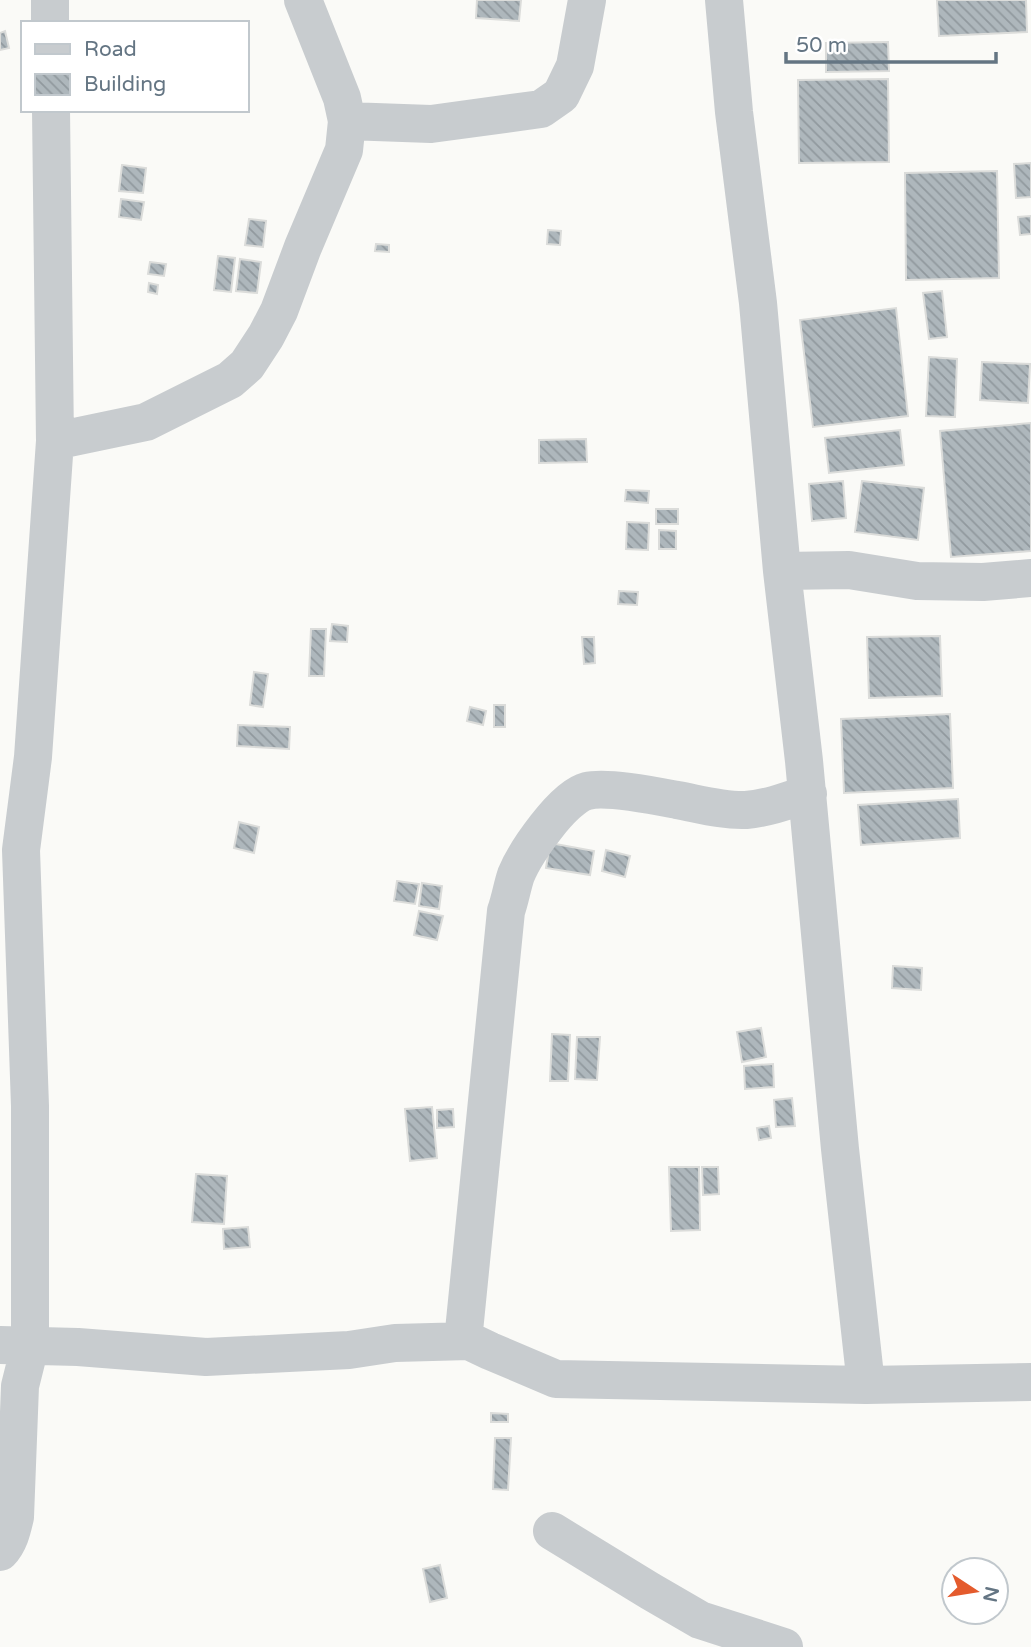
<svg xmlns="http://www.w3.org/2000/svg" width="1031" height="1647" viewBox="0 0 1031 1647" font-family="'Varela Round',sans-serif">
<defs>
<pattern id="building-back-hatch" width="6" height="6" patternUnits="userSpaceOnUse" patternTransform="scale(1.75)"><rect width="6" height="6" fill="#aeb7bc"/><path d="M-1 5l2 2M0 0l6 6M5-1l2 2" fill="none" stroke="#91999e"/></pattern>
</defs>
<rect width="100%" height="100%" fill="#fafaf7"/>
<!-- building -->
<path fill="url(#building-back-hatch)" stroke="#dbdcda" stroke-width="2" d="M477,0H521L519,21L476,18Z
M937,0H1026L1027,32L939,36Z
M5,31L9,48L0,50V33Z
M888,42L889,71L826,72V43Z
M888,79L889,162L799,163L798,80Z
M1031,163V197L1016,198L1014,164Z
M122,165L146,168L143,193L119,191Z
M997,171L999,278L906,280L905,173Z
M121,199L144,202L141,220L119,217Z
M1031,216V234L1020,235L1018,217Z
M249,219L266,221L263,247L245,245Z
M548,230L561,231L560,245L547,244Z
M376,244L389,245V252L375,251Z
M218,256L235,258L231,292L214,290Z
M240,259L261,262L257,293L236,291Z
M150,262L166,264L164,276L148,274Z
M149,283L158,285L157,294L148,292Z
M942,291L947,337L929,339L923,293Z
M896,308L908,416L813,427L800,320Z
M929,357L957,359L955,417L926,416Z
M982,362L1030,364L1028,403L980,400Z
M1031,423V551L951,557L940,431Z
M900,430L904,465L829,473L825,438Z
M586,439L587,462L539,463V440Z
M843,481L846,518L812,521L809,484Z
M862,481L924,488L918,540L855,532Z
M626,490L649,491L648,503L625,501Z
M656,509H678V524H656Z
M627,522L649,523L648,550L626,549Z
M659,530L676,531V549H659Z
M619,591L638,592L637,605L618,604Z
M332,624L348,626L347,642L330,641Z
M311,629H326L324,676H309Z
M940,636L942,696L869,698L867,637Z
M582,637H594L595,663L584,664Z
M254,672L268,674L263,707L250,705Z
M494,705H505V727H494Z
M470,707L486,711L483,725L467,721Z
M950,714L953,788L844,793L841,719Z
M238,725L290,727L289,749L237,746Z
M958,799L960,838L861,845L858,805Z
M239,822L259,827L254,853L234,848Z
M550,843L594,851L590,875L546,868Z
M606,850L630,856L625,877L602,871Z
M397,881L419,884L415,904L394,901Z
M422,883L442,886L439,909L419,906Z
M419,911L443,916L437,940L414,935Z
M893,966L922,968L921,990L892,988Z
M761,1028L766,1057L742,1062L737,1032Z
M552,1034L570,1035L568,1081H550Z
M577,1037H600L597,1080L575,1079Z
M773,1064L774,1087L745,1089L744,1066Z
M792,1098L795,1126L776,1127L774,1100Z
M432,1107L437,1158L410,1161L405,1109Z
M453,1109L454,1127L437,1128V1110Z
M769,1126L771,1138L759,1140L757,1128Z
M669,1167H699L700,1230L671,1231Z
M702,1167H718L719,1194L703,1195Z
M196,1174L227,1176L224,1224L192,1222Z
M248,1227L250,1247L224,1249L223,1229Z
M491,1413L508,1414V1422H491Z
M495,1438H511L508,1490L493,1489Z
M440,1565L447,1598L430,1602L423,1569Z"/>
<g fill="none" stroke-linecap="round" stroke-linejoin="round">
<!-- minor -->
<path stroke="#c8cccf" stroke-width="38" d="M50,0V23
M724,0L734,112L758,303L782,571L804,761L840,1149L866,1385
M347,121L431,124L541,109L561,95L575,66L587,0
M55,441L146,422L230,380L247,365L266,336L279,311L303,247L344,150L347,121L342,98L303,0
M782,571L849,570L917,581L983,582L1031,578
M463,1341L506,911C510,900 512,887 516,875C525,853 563,797 587,791C606,786 656,796 677,800C699,804 723,811 746,810C768,808 787,801 808,794
M0,1345L78,1347L206,1357L349,1350L395,1343L469,1341L490,1351L556,1379L866,1385L1031,1382
M552,1531L650,1591L700,1620L784,1647
M0,1552C9,1543 12,1530 15,1517L20,1386L30,1346V1106L21,850L33,757L55,441L51,110"/>
</g>
<!-- legend -->
<rect x="21" y="21" width="228" height="91" fill="#ffffff" stroke="#c1c8cd" stroke-width="2"/>
<rect x="35" y="44" width="35" height="10" fill="#c8cccf" stroke="#c1c8cd" stroke-width="2"/>
<text x="84" y="56" font-size="21" fill="#647583">Road</text>
<rect x="35" y="74" width="35" height="21" fill="url(#building-back-hatch)" stroke="#c1c8cd" stroke-width="2"/>
<text x="84" y="91" font-size="21" fill="#647583">Building</text>
<!-- north arrow -->
<g transform="translate(975 1591) rotate(102)"><circle r="33" fill="#ffffff" stroke="#c1c8cd" stroke-width="2"/>
<path d="M0-5L12 26L0 18L-12 26Z" fill="#e45b2d"/>
<text y="-10" font-size="19" font-weight="bold" text-anchor="middle" fill="#647583">N</text>
</g>
<!-- scale -->
<path d="M786 52v10h210v-10" fill="none" stroke="#647583" stroke-width="3.5"/>
<text x="796" y="52" font-size="21" fill="#647583" stroke="#ffffff" stroke-width="5" paint-order="stroke">50 m</text>
</svg>
